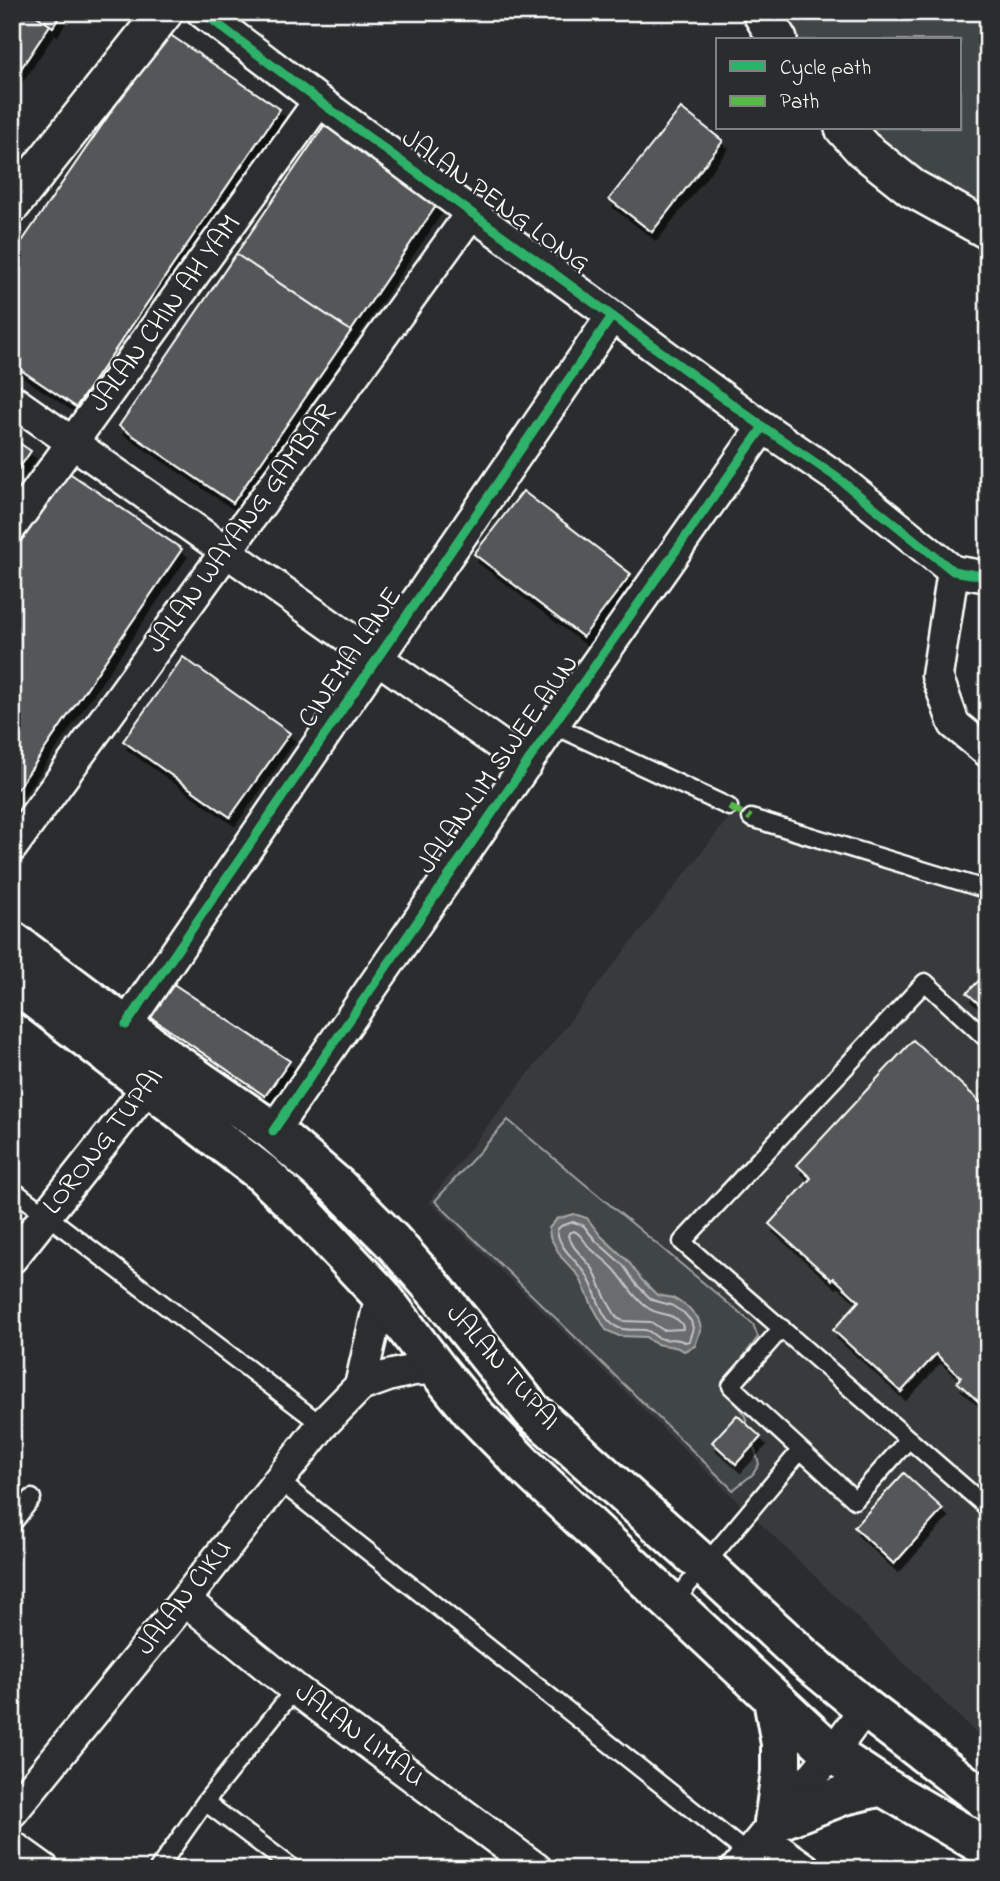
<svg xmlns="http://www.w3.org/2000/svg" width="1000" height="1881" viewBox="0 0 1000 1881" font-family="'Indie Flower',sans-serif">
<defs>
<filter id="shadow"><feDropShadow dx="4.5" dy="8" stdDeviation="0" flood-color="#0009"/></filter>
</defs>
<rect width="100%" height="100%" fill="#2a2d2e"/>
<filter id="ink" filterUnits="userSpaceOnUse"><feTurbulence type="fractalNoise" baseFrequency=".0143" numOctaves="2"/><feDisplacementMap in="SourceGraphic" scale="14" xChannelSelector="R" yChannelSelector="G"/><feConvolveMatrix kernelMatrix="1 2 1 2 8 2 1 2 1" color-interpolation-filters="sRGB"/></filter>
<g filter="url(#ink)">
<!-- built -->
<path fill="#373a3b" d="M734,811L988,894V1745L429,1201Z"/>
<!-- green -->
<path fill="#414445" stroke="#a0a2a2" stroke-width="2" d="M774,12H988V218L974,212L860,128H960V40H790Z
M508,1120L753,1324L758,1337L724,1383L735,1402L745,1416L759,1464L753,1474L733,1490L435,1201Z"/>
<!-- water -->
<path fill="#6a6c6d" stroke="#a6a7a7" stroke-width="2" d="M574,1214L587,1218L601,1236L628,1261L642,1280L657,1295L673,1298L689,1308L698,1318L701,1328L695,1346L684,1351C670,1341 660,1351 646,1337L619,1336L606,1330L592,1305L579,1276L561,1257L550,1237L549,1228L557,1219Z"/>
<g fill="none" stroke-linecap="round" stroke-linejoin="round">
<!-- shore -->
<path stroke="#c3c4c5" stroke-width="2" d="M573,1222L583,1225L596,1241L623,1265L636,1284L652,1300L671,1305L684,1313L691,1321L693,1328L689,1341L685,1342C674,1336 668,1342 659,1338C653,1336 652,1331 645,1330C637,1329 627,1331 619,1328C598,1321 597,1285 583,1270C572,1257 559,1247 557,1230L561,1226Z
M574,1231C581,1234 584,1241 589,1247C597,1255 607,1261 614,1269C626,1282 633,1298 648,1308C659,1316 670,1311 682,1324L683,1329L663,1330L651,1322L623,1321L617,1318L606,1299L593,1269L574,1247L568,1236L569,1233Z"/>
</g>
<!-- building -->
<path fill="#555758" stroke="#fff" stroke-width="2" filter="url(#shadow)" d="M12,12H31L50,25L12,82Z
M31,12H62L53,27Z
M166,32L280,109L76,407L12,364V256Z
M681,108L723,141L652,232L609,199Z
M326,123L440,200L351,331L236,254Z
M236,254L351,331L233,503L119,426Z
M12,438L31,451L13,477H12Z
M68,472L182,549L12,797V554Z
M523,491L631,574L583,637L474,554Z
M183,657L290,733L230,817L123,741Z
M988,971V1012L967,993Z
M172,983L290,1061L265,1096L149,1016Z
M913,1040L988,1109V1410L957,1382L961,1377L936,1354L901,1392L833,1330L859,1301L834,1278L832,1280L769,1224L811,1178L797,1165Z
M737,1415L761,1437L736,1464L712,1442Z
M904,1473L943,1509L894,1564L854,1527Z"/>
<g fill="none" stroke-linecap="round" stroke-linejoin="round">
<defs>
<path id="service" d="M553,725L729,807
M751,818L988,890
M988,1040L925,982L682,1242L988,1508
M12,1189L322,1425
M782,1328L731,1386L855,1500L909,1439
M278,1480L748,1854
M12,1524L32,1498
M672,1604L800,1451
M205,1802L294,1869
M158,1869L205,1802L295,1689"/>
<path id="minor" d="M202,12L319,101L612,316L763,427L839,479L953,571L988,577
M12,400L527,764
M12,526L319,101
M953,571L937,676L954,724L988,752
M12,847L472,212
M126,1025L612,316
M273,1131L553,725L763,427
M12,1258L162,1069
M360,1386L381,1295
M185,1600L295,1689L537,1869
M12,1812L185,1600L322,1425L360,1386L388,1376L414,1370L437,1369
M762,1838L806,1869
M12,1846L44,1869
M736,1869L832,1753L865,1708"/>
<path id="tertiary" d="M761,12L778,40
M844,128L863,149L912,188L988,230
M12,204L164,12"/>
<path id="secondary" d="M12,941L169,1059L273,1131L338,1187L392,1241L436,1291L532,1411L705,1566L802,1656L865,1708L988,1802
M12,981L262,1173L304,1213L381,1295L437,1369L473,1413L526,1467L832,1753L882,1786L988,1848
M773,1699L781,1744V1772L774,1822L844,1795L882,1786"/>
</defs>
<!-- service casing -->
<use href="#service" stroke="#fff" stroke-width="21"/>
<!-- minor casing -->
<use href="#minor" stroke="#fff" stroke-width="35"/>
<!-- tertiary casing -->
<use href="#tertiary" stroke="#fff" stroke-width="42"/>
<!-- secondary casing -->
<use href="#secondary" stroke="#fff" stroke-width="44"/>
<!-- service -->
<use href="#service" stroke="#2a2d2e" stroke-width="16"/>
<!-- minor -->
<use href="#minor" stroke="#2a2d2e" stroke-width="30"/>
<!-- tertiary -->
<use href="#tertiary" stroke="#2a2d2e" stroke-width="37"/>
<!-- secondary -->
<use href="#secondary" stroke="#2a2d2e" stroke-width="38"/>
<!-- quiet -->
<path stroke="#58b947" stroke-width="7" stroke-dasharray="14 7" stroke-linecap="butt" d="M729,807L751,818"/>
<defs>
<path id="cycleway" d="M202,12L319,101L612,316L763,427L839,479L953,571L988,577
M126,1025L612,316
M273,1131L553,725L763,427"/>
</defs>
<!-- cycleway casing -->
<use href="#cycleway" stroke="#2a2d2e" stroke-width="13"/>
<!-- cycleway -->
<use href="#cycleway" stroke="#2db169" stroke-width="9"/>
</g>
</g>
<g text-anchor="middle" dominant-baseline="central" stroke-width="5" stroke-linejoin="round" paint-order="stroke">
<!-- street labels -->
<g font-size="28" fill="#fff" stroke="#2a2d2e">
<text transform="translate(495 202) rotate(36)">JALAN PENG LONG</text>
<text transform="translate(166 314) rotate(-54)">JALAN CHIN AH YAM</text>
<text transform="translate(242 529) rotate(-54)">JALAN WAYANG GAMBAR</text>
<text transform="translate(351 658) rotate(-56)">CINEMA LANE</text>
<text transform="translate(499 765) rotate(-55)">JALAN LIM SWEE AUN</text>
<text transform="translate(104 1142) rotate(-52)">LORONG TUPAI</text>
<text transform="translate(502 1368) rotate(49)">JALAN TUPAI</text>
<text transform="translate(185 1598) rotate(-52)">JALAN CIKU</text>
<text transform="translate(359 1736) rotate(37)">JALAN LIMAU</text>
</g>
</g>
<!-- margin -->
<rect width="1000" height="1881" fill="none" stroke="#2a2d2e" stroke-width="42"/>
<rect x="21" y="21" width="958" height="1839" fill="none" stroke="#fff" stroke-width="2.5" filter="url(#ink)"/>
<!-- legend -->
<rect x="716" y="38" width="245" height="91" fill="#2a2d2e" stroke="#7f8182" stroke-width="2"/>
<rect x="730" y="61" width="35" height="10" fill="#2db169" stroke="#7f8182" stroke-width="2"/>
<text x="780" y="74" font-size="21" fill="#ffffff">Cycle path</text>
<rect x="730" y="96" width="35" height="10" fill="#58b947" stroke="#7f8182" stroke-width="2"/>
<text x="780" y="108" font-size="21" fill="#ffffff">Path</text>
</svg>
